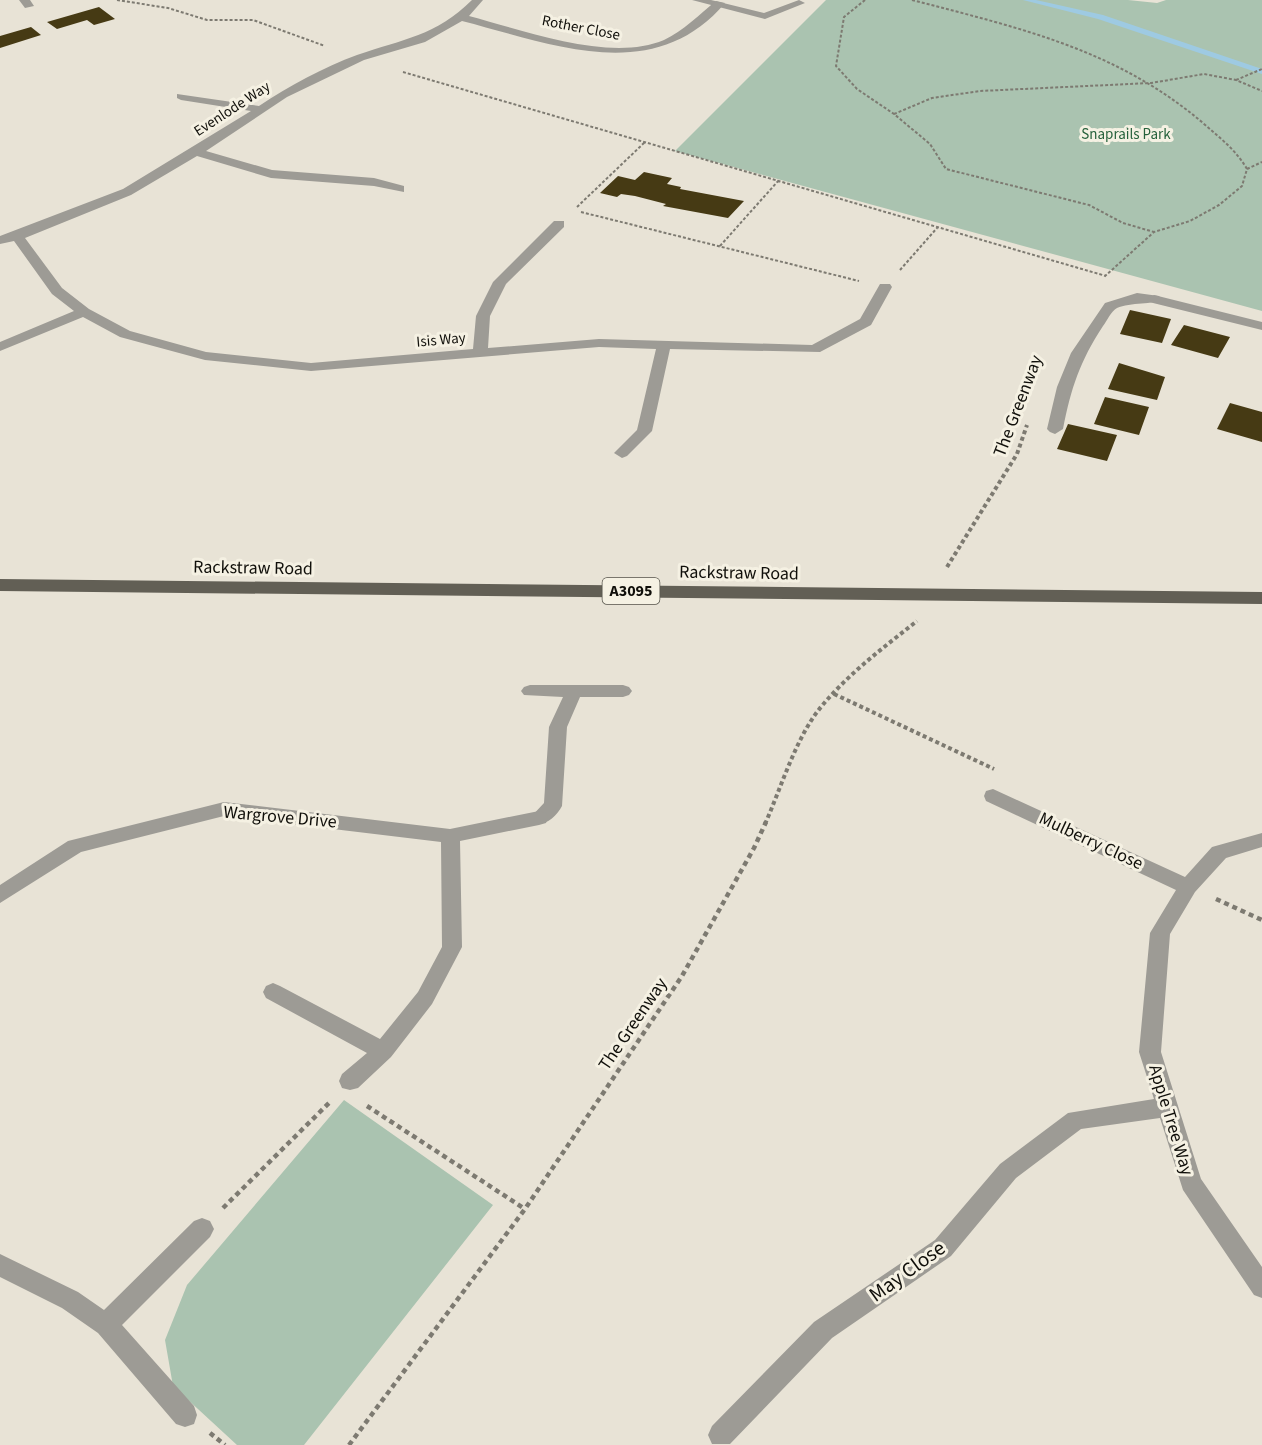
<svg xmlns="http://www.w3.org/2000/svg" width="1262" height="1445" viewBox="0 0 1262 1445" font-family="'Source Sans 3',sans-serif">
<rect width="100%" height="100%" fill="#e8e3d6"/>
<!-- green -->
<path fill="#aac3b0" d="M826,0H1128L1157,3L1166,0H1262V311L675,151Z
M344,1100L493,1205L304,1445H237L173,1386L165,1340L187,1285Z"/>
<g fill="none" stroke-linecap="round" stroke-linejoin="round">
<!-- stream -->
<path fill="#9ecae2" fill-rule="evenodd" d="M1023,0H1036L1103,15L1262,69V74L1098,19Z"/>
</g>
<!-- building -->
<path fill="#463a14" d="M99,7L115,19L94,25L87,20L57,29L47,22Z
M31,27L41,35L0,48V36Z
M644,172L672,178L667,184L681,187L680,189L744,201L728,218L663,206L666,204L635,196L621,194L617,197L600,193L618,176L635,180Z
M1130,310L1171,319L1162,343L1120,334Z
M1184,325L1230,337L1218,358L1171,345Z
M1119,363L1165,377L1157,400L1108,389Z
M1105,397L1149,407L1139,435L1094,424Z
M1230,403L1262,412V442L1217,429Z
M1068,424L1117,435L1107,461L1057,449Z"/>
<g fill="none" stroke-linecap="round" stroke-linejoin="round">
<!-- path-far2 -->
<path stroke="#7d7a71" stroke-width="2" stroke-dasharray="3 2" stroke-linecap="butt" d="M117,0L168,8L207,20H253L325,46
M865,0L844,17L836,66L857,89L894,114L930,144L946,169L1089,205L1123,223L1154,232
M912,0C1019,28 1116,49 1203,123C1220,138 1236,150 1247,169L1242,186L1219,205L1190,221L1154,232L1104,277
M403,72L1106,276
M1236,80L1262,69
M894,114L932,98L980,91L1151,83L1204,74L1236,80L1262,91
M1247,169L1262,162
M577,207L645,142
M581,212L859,281
M720,246L779,180
M900,270L937,228"/>
<!-- path-far1 -->
<path stroke="#7d7a71" stroke-width="4" stroke-dasharray="4 3" stroke-linecap="butt" d="M947,567L1017,454L1027,425
M834,694L994,769
M765,824C781,788 796,737 821,707C848,674 884,647 917,621"/>
<!-- path -->
<path stroke="#7d7a71" stroke-width="4.5" stroke-dasharray="5 4" stroke-linecap="butt" d="M1216,899L1262,920
M367,1106L525,1209
M223,1208L331,1101
M210,1433L225,1445
M349,1445L525,1209L682,976L754,848L766,822"/>
<!-- lane -->
<path fill="#9d9b95" fill-rule="evenodd" d="M692,0H711L764,13L799,0L805,3L765,19Z
M1137,293L1159,296L1161,299C1155,305 1130,302 1117,308C1111,311 1107,321 1103,326C1080,361 1071,388 1063,429L1055,434L1050,432L1047,429L1057,387L1071,353L1105,303Z
M530,685H623L629,687L632,691L629,695L623,697H580L567,727L562,806C556,817 545,827 532,823L530,818L544,803L549,727L563,697L524,695L521,691L524,687Z"/>
<!-- street -->
<path fill="#9d9b95" fill-rule="evenodd" d="M19,0H30L34,6L25,8Z
M472,0H483L469,16C523,30 610,63 664,40C683,31 700,14 716,1L725,3C654,87 552,44 462,21L425,42L364,60L287,97L206,151L272,170L374,178L404,186V192L374,186L271,178L197,156L131,195L25,238L62,288L89,309L130,331L206,352L311,363L473,349L476,316L493,282L554,221H564V227L506,284L490,316L488,348L599,339L812,345L860,319L880,284H890L892,287L871,325L820,352L670,349L652,431L627,456L622,458L614,453L637,430L656,349L599,347L311,371L205,360L120,337L83,317L0,351V342L74,311L52,294L14,241L0,244V236L123,189L251,111L181,100L177,98V94L259,106C289,86 324,67 357,55C403,39 436,36 472,0Z
M1154,295L1262,322V330L1149,302L1147,299Z
M993,789L1185,877L1212,847L1262,833V847L1226,858L1195,892L1170,934L1161,1052L1201,1179L1262,1267V1298L1254,1295L1183,1190L1160,1118L1081,1129L1016,1178L951,1256L832,1338L730,1444H712L708,1435L712,1426L814,1322L935,1240L1000,1164L1068,1113L1154,1099L1139,1052L1150,933L1176,890L986,801L984,796L986,791Z
M224,802L450,829L539,811L546,813L548,818L546,823L539,825L460,841L462,947L432,1004L391,1057L358,1088L350,1090L342,1088L339,1081L342,1074L367,1053L266,998L263,992L266,986L273,983L280,986L380,1039L418,992L442,947L441,842L224,816L81,852L0,903V885L68,841Z
M202,1218L210,1221L214,1229L210,1237L122,1325L194,1406L197,1415L194,1424L185,1427L176,1424L98,1333L62,1308L0,1277V1254L78,1292L104,1310L194,1221Z"/>
<!-- primary -->
<path fill="#625f55" fill-rule="evenodd" d="M0,579L1262,592V604L0,591Z"/>
</g>
<g text-anchor="middle" dominant-baseline="central" stroke-width="6" stroke-linejoin="round" paint-order="stroke">
<!-- far-street labels -->
<g font-size="15" fill="#100f0a" stroke="#f5f1e3">
<text transform="translate(581 28) rotate(11)">Rother Close</text>
<text transform="translate(232 109) rotate(-33)">Evenlode Way</text>
<text transform="translate(441 340) rotate(-5)">Isis Way</text>
</g>
<!-- far-park labels -->
<g font-size="15" fill="#26613b" stroke="#f5f1e3">
<text x="1126" y="134">Snaprails Park</text>
</g>
<!-- shield labels -->
<rect fill="#f5f1e3" stroke="#55534b" stroke-width="1.5" x="602.5" y="578" width="57" height="26" rx="4.5"/>
<g font-size="16" font-weight="bold" fill="#100f0a">
<text x="631" y="591">A3095</text>
</g>
<!-- street labels -->
<g font-size="18" fill="#100f0a" stroke="#f5f1e3">
<text transform="translate(1018 406) rotate(-69)">The Greenway</text>
<text transform="translate(253 568) rotate(1)">Rackstraw Road</text>
<text transform="translate(739 573) rotate(1)">Rackstraw Road</text>
<text transform="translate(280 817) rotate(5)">Wargrove Drive</text>
<text transform="translate(1091 841) rotate(25)">Mulberry Close</text>
<text transform="translate(633 1024) rotate(-56)">The Greenway</text>
<text transform="translate(1171 1120) rotate(73)">Apple Tree Way</text>
</g>
<!-- near-street labels -->
<g font-size="21" fill="#100f0a" stroke="#f5f1e3">
<text transform="translate(907 1271) rotate(-36)">May Close</text>
</g>
</g>
</svg>
